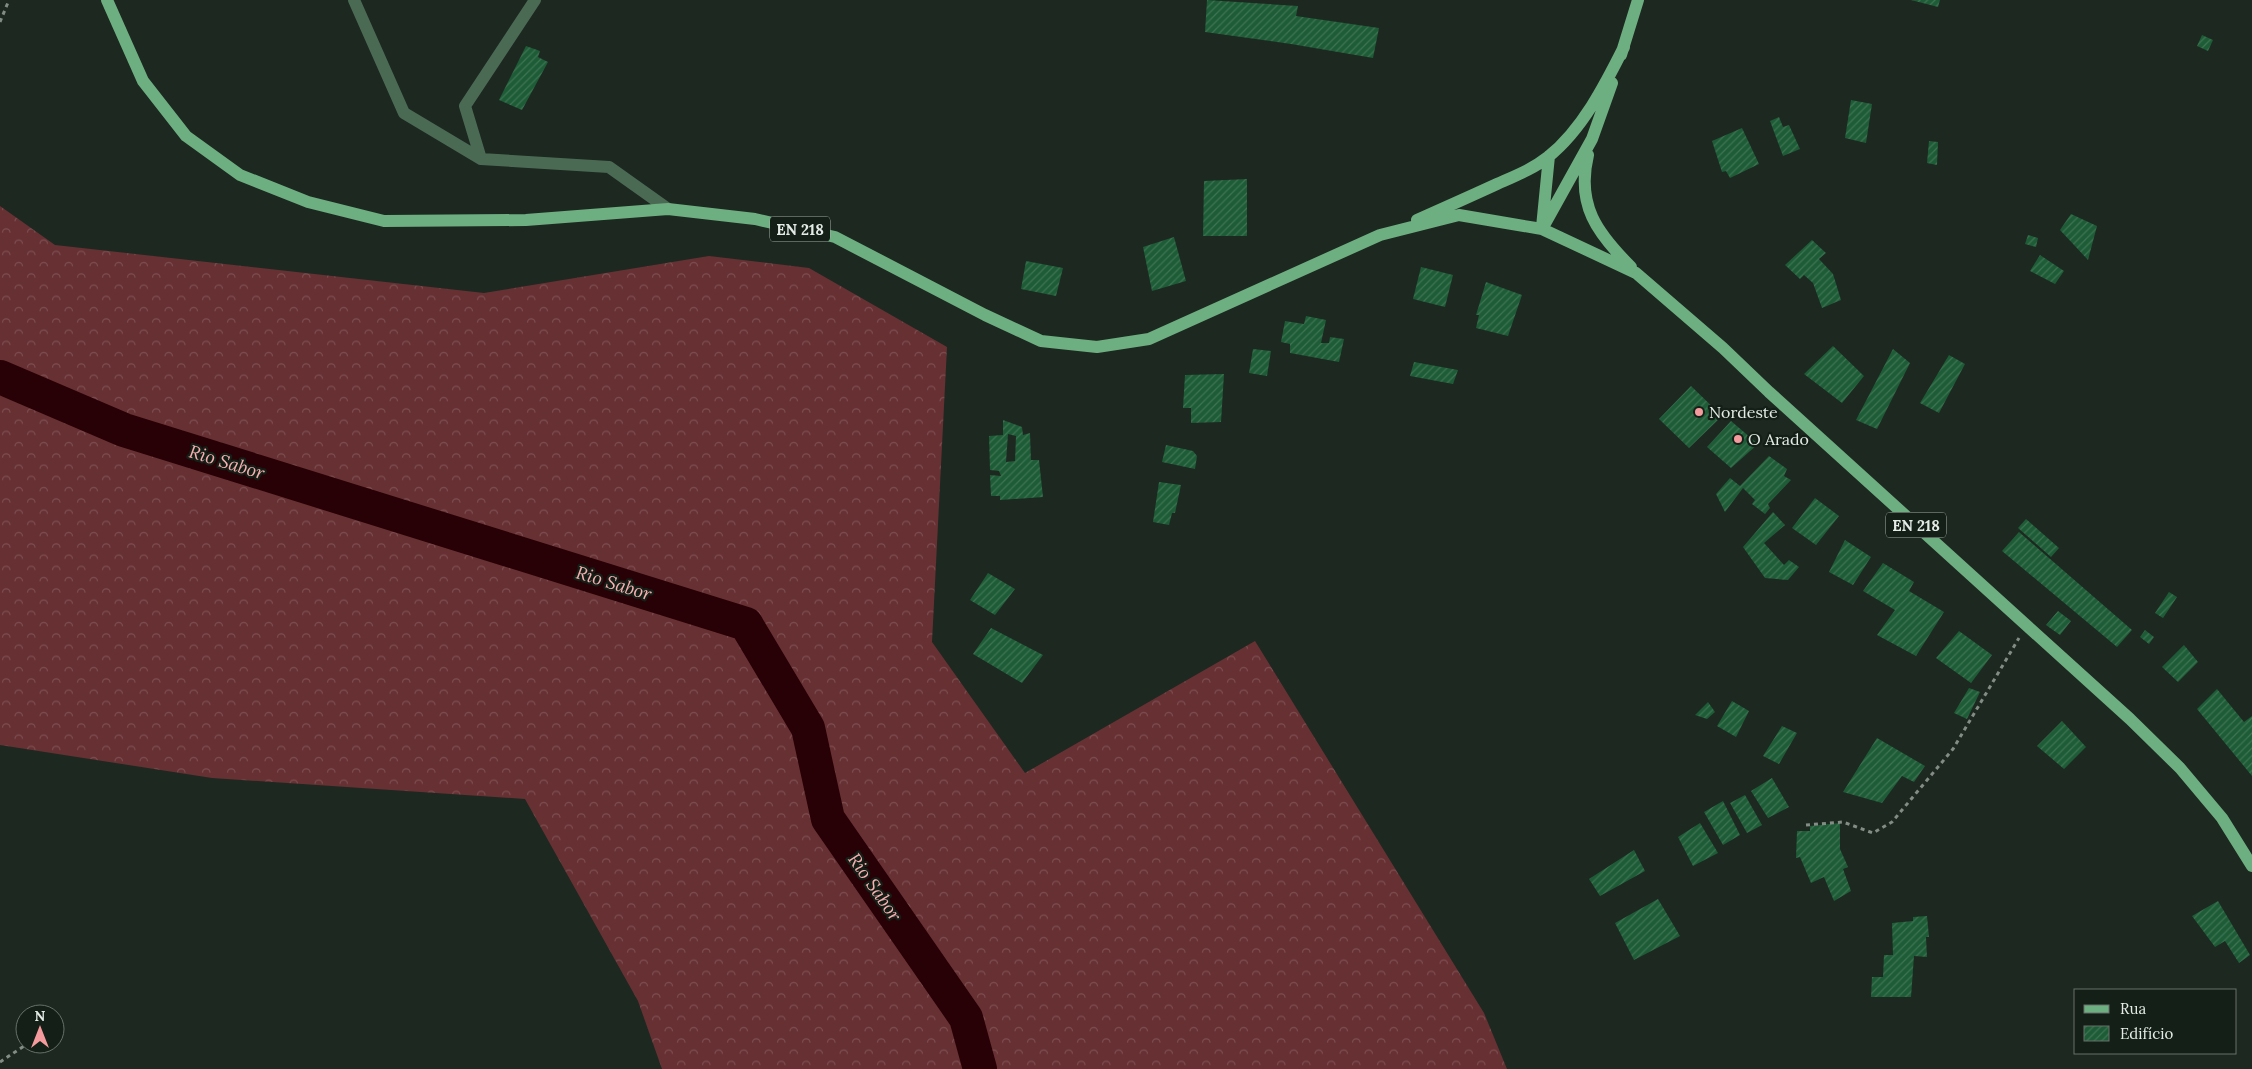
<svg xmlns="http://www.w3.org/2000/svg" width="2252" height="1069" viewBox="0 0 2252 1069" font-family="Lora,serif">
<defs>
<pattern id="forest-crowns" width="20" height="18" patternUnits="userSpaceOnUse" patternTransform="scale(1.25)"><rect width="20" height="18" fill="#673033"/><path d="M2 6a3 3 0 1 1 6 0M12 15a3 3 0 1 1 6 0" fill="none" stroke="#7d4e51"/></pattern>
<pattern id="building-hatch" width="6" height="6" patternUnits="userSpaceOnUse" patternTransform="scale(1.25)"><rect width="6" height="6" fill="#1d5c36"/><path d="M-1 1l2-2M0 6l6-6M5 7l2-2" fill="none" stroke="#3e7453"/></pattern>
</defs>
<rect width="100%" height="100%" fill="#1d2820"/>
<!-- forest -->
<path fill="url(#forest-crowns)" d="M0,206L55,245L484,293L709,256L809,268L947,347L932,642L1025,773L1255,641L1484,1013L1507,1069H662L638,1001L525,799L212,778L0,745Z"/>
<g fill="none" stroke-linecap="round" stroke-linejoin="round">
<!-- river -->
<path stroke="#280106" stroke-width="34" d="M0,377L124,430L746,624L808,728L828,819L966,1018L980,1069"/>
</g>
<!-- building -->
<path fill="url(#building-hatch)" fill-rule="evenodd" d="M1207,0L1298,6L1296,16L1379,28L1373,58L1291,44L1205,32Z
M1911,0H1940L1938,7Z
M2202,35L2213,40L2208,51L2197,46Z
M526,46L540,51L538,57L548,62L522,110L499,100Z
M1851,100L1872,104L1866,143L1845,138Z
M1779,117L1783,127L1789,125L1800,149L1783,156L1770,121Z
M1742,128L1759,164L1730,178L1726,171L1722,172L1712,141Z
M1929,141L1938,142L1937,165L1927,163Z
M1247,179V236H1203L1204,181Z
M2071,214L2097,226L2088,260L2060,230Z
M2028,235L2038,238L2036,247L2025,244Z
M1174,237L1186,281L1152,291L1143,247Z
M1812,240L1826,253L1819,259L1833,274L1841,300L1822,308L1813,283L1804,275L1800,279L1785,265Z
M2040,255L2064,271L2055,284L2030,271Z
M1026,261L1063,268L1056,296L1021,289Z
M1421,267L1453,275L1445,307L1413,299Z
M1486,282L1522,295L1508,336L1476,328L1479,315H1476Z
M1306,316L1326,320L1321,343H1329L1330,337L1344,339L1339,362L1290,353V344L1281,342L1285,321L1304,324Z
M1833,346L1864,376L1842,403L1804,374Z
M1253,349L1271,351L1267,376L1249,373Z
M1893,349L1910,363L1877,429L1856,420Z
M1949,355L1965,364L1939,413L1920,403Z
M1414,362L1458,370L1453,384L1410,376Z
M1224,374L1221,422L1191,423V408H1183L1185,375Z
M1691,386L1722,416L1689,448L1659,419Z
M1003,420L1022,427L1023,435L1030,433L1031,460H1039L1043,497L1000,500V496H991L990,475L1001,476L999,471L990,470L989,436L1003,435ZM1008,434L1016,436L1015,461L1006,462Z
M1731,421L1758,444L1731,468L1707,447Z
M1166,445L1193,451L1197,456L1195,469L1162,462Z
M1769,456L1787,469L1784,476L1791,480L1768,504L1770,508L1765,514L1752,504L1755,500L1743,488L1725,512L1716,494L1730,478L1740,486Z
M1159,482L1181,485L1175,513H1172L1169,525L1153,522Z
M1815,498L1839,516L1816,545L1792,528Z
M1773,512L1785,525L1764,543L1784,565L1789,560L1799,567L1788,580L1765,578L1743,547Z
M2026,519L2059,548L2051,557L2018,528Z
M2019,532L2132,630L2117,647L2002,551Z
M1845,540L1871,557L1853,585L1829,572Z
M1883,563L1914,582L1909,591L1944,612L1916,656L1877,635L1895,610L1863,591Z
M988,573L1015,589L995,615L970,600Z
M2169,592L2177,597L2163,618L2155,613Z
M2058,611L2071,621L2060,635L2046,625Z
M991,628L1043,655L1022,683L973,654Z
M2145,630L2154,637L2149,644L2140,637Z
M1959,631L1992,655L1971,683L1936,658Z
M2184,645L2198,662L2178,682L2162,667Z
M1969,688L1980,692L1967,719L1954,713Z
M2217,689L2244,722L2252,716V776L2197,709Z
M1732,701L1749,711L1736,737L1717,726Z
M1708,702L1715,712L1707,719L1695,715Z
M2062,721L2086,747L2064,769L2037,746Z
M1782,726L1797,733L1779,764L1763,756Z
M1877,738L1925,766L1914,782L1902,776L1882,803L1843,792Z
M1772,778L1789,807L1768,818L1751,791Z
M1745,795L1762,825L1747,833L1730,803Z
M1723,801L1740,835L1723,845L1704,812Z
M1700,823L1718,853L1693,866L1678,837Z
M1840,823V849L1848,867L1843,869L1851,891L1834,901L1824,877L1811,883L1800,857L1796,858L1797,831H1810V826Z
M1634,850L1645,871L1600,896L1589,879Z
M1658,899L1680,936L1634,960L1615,923Z
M2218,901L2250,955L2239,963L2225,941L2215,947L2192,916Z
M1927,916L1929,937H1926L1927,957L1914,956L1911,997H1871L1872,977H1883L1884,955H1893L1892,923L1913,921V917Z"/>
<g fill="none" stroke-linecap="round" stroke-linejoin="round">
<!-- path -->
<path stroke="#848c86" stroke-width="3" stroke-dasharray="4 4" stroke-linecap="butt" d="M0,22L9,0
M1806,825L1843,822L1873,833L1892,822L1953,749L2019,638
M0,1062L24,1046"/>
<!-- minor -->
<path stroke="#4b6a54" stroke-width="12" d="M354,0L404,113L481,159
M535,0L465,106L481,159L609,167L668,209"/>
<!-- primary -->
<path stroke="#6daf81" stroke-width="12" d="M107,0L143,81L186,136L240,175L308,202L384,221L526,220L668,209L755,219L835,237L985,315L1041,341L1097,347L1149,339L1380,235L1459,215L1542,229L1636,273L1723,348L1769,392L2130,719L2180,768L2222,818L2252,866
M1621,55L1638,0
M1588,155C1576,205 1597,233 1631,267
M1417,220C1444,208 1471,196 1497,184C1515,176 1533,169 1548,157C1582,130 1605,85 1624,47
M1542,227L1549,156
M1542,229L1592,139L1612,83"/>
</g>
<!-- markers -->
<g fill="#f59b9d" stroke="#141f17" stroke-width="2">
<circle cx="1699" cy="412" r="5"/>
<circle cx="1738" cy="439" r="5"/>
</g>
<g text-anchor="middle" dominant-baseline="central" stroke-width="4.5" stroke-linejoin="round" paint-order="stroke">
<!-- shield labels -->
<g fill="#141f17" stroke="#a6aea8" stroke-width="1">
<rect x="770" y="216.5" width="60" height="25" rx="4"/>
<rect x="1886" y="512.5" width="60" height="25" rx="4"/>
</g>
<g font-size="15" font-weight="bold" fill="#e4ebe6">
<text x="800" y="229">EN 218</text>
<text x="1916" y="525">EN 218</text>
</g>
<!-- poi labels -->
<g font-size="16" fill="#e4ebe6" stroke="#141f17" text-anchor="start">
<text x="1709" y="412">Nordeste</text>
<text x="1748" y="439">O Arado</text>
</g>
<!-- water labels -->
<g font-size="18" font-style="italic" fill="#f9b0b1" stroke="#141f17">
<text transform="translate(227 462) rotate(17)">Rio Sabor</text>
<text transform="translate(614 583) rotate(17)">Rio Sabor</text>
<text transform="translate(875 887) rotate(55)">Rio Sabor</text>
</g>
</g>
<!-- legend -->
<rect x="2074" y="989" width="162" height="65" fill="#141f17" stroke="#67716a"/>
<rect x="2084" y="1005" width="25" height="8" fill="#6daf81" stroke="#67716a"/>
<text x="2120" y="1014" font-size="15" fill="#e4ebe6">Rua</text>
<rect x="2084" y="1026" width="25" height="15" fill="url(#building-hatch)" stroke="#67716a"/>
<text x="2120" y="1039" font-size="15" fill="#e4ebe6">Edifício</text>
<!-- north arrow -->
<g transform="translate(40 1029)"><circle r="24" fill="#141f17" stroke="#67716a"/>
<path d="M0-4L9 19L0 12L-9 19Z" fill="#f59b9d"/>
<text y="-8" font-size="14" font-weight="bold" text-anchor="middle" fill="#e4ebe6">N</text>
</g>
</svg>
